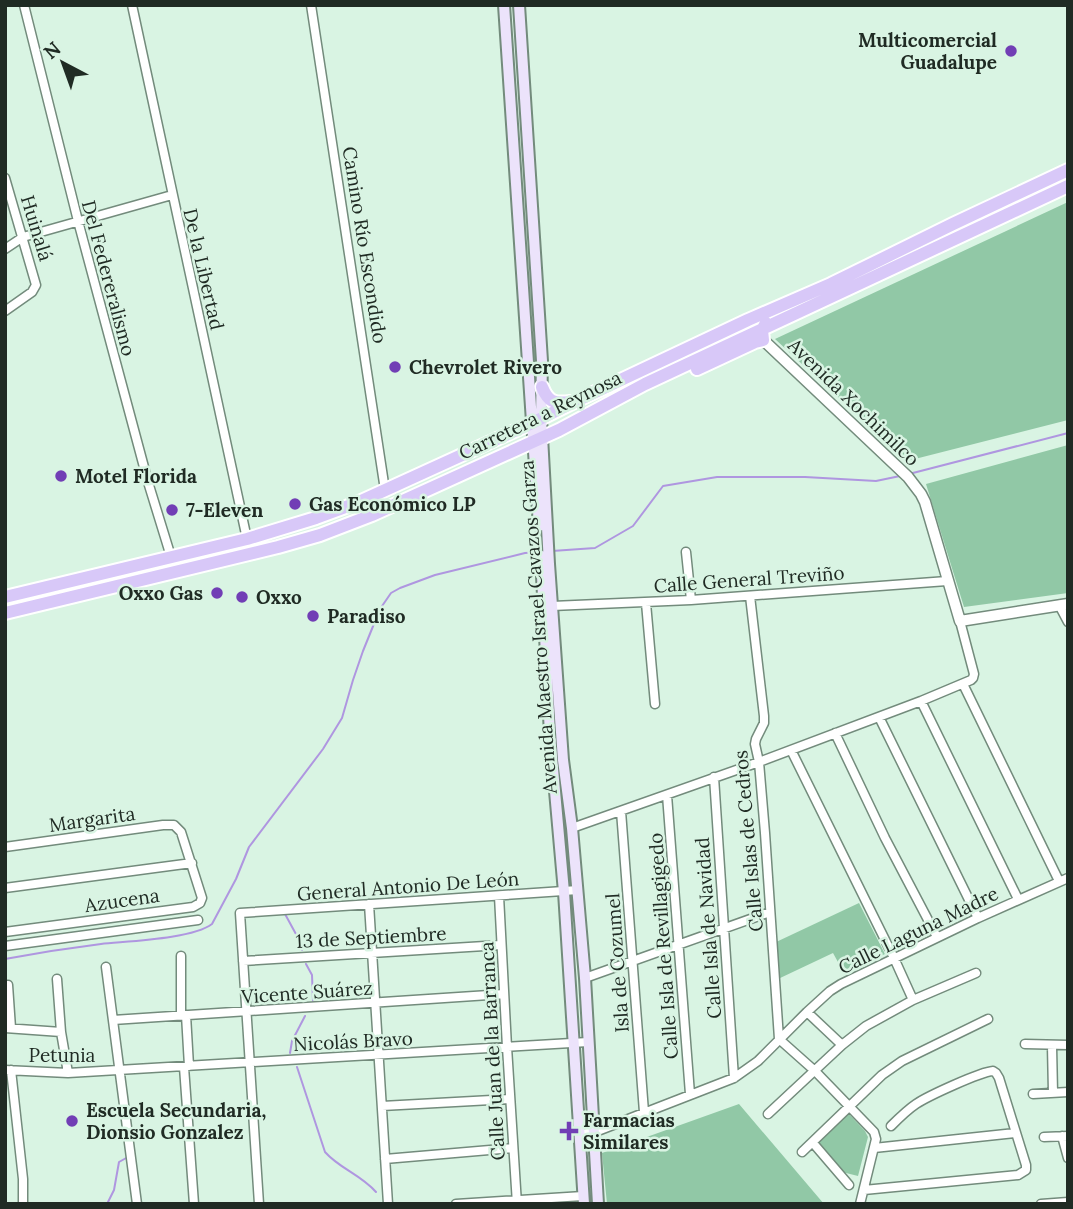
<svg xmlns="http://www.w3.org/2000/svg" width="1073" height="1209" viewBox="0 0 1073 1209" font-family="Lora,serif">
<rect width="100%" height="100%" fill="#d9f4e3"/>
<!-- green -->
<path fill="#91c8a6" d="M1068,202V420L907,461L775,339Z
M1068,445V593L964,607L926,484Z
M859,903L885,954L844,973L833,953L778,979L774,943Z
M739,1104L824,1204H607L602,1153Z
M848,1113L865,1131L868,1137L858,1176L842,1172L817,1143Z"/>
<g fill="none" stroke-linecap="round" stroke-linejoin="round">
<!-- stream -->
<path stroke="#af96e0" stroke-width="2" d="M909,474L1068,433
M552,551L595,548L633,526L663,486L717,477H805L876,481L900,476
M285,914L297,936L302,950
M5,959C37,953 69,948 101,944C129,941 192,939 212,924L236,879L249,847L323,749L342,718L353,680L363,651L380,609L391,593L400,588L435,575L525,553L540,552
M306,964L312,975L313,1001
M290,1053L292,1041L305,1016
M297,1067L325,1152C340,1169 360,1174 376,1192
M107,1204L114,1190L119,1162L128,1157"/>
<defs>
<path id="minor" d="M24,5L78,221L148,482L172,560
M132,5L247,539
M311,5L385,490
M5,178L36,285L32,292L5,311
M5,249L23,237L172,195
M686,552L691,600
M750,596L764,716V723L756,739L755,744L759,762L765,833L779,1039L815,1071L874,1132L876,1139L860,1204
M646,603L655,704
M1059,605L1068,622
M552,606L691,600L947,581
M963,684L1059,881
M921,701L1018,899
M879,717L978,918
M835,733L885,838L937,937
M791,750L894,958L913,1000
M714,777L734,1078
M667,795L690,1094
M621,811L644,1112
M572,828L759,762L921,701L971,680L973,678L974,674L960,621
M5,847L163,825H174L181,832L202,898L200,903L193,907L5,932
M5,888L192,863
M499,896L507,1047L517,1204
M369,904L388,1204
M5,946L198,920
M243,961L501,945
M106,967L137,1204
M585,978L770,912
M57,979L61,1032L68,1073
M8,985L11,1028
M807,1012L842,1045
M181,1015V956
M186,1015L189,1066
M113,1020L504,994
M5,1028L61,1032
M1025,1044L1068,1045
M1052,1046L1053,1093
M184,1067L194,1204
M5,1070L68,1073L588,1042
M11,1070L23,1179V1204
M1033,1094L1068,1092
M382,1106L510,1099
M768,1114L842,1045L866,1026L913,1000L976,973
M579,1134L595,1132L734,1078L758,1061L807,1012L830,991L841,984L978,918L1068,878
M1062,1136L1068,1158
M1044,1137L1068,1136
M813,1143L849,1185
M874,1148L1015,1133
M802,1152L882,1075L902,1061L988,1019
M385,1159L513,1148
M864,1190L1018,1175L1026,1170V1165L999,1078L996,1073L993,1071C980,1072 928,1096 916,1104C907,1110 899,1118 891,1126
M259,1204L240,913L578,890
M456,1204L583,1196
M1041,1204L1068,1202"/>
<path id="tertiary" d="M759,336L908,477L921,494L925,502L960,621L1068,604"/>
<path id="secondary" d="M504,5L539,526
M519,5L542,361L541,418L549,564L563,760L572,828L585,978L598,1204
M541,556L550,735L564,892L584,1204"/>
<path id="primary" d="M697,369L755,342L763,340L762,330L766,323
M542,387C548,402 554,404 570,402
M5,597L247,539L316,518L359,502L532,423L574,402L748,320L831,284L953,224L1068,170
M5,613L278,547L320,535L372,515L559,430L645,384L1068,186"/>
</defs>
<!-- minor casing -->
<use href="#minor" stroke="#738b7c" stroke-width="11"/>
<!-- tertiary casing -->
<use href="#tertiary" stroke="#738b7c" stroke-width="13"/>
<!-- secondary casing -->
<use href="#secondary" stroke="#738b7c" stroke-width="14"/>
<!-- primary casing -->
<use href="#primary" stroke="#fff" stroke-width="16"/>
<!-- minor -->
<use href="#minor" stroke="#fff" stroke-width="8"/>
<!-- tertiary -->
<use href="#tertiary" stroke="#fff" stroke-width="10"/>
<!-- secondary -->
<use href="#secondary" stroke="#ece3fb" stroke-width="10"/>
<!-- primary -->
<use href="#primary" stroke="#d8c8f8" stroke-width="12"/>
</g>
<!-- markers -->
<g fill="#713eb5" stroke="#d9f4e3" stroke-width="2.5">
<circle cx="1011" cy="51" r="7"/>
<circle cx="395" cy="367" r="7"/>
<circle cx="61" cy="476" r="7"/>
<circle cx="295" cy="504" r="7"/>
<circle cx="172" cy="510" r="7"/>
<circle cx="217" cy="593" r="7"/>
<circle cx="242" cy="597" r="7"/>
<circle cx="313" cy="616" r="7"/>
<circle cx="72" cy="1121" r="7"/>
<path d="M565.5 1120.5h7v7h7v7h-7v7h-7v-7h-7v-7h7z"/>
</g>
<g text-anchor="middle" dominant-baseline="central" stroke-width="5" stroke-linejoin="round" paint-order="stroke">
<!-- poi labels -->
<g font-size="19" font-weight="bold" fill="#202b24" stroke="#d9f4e3" text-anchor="start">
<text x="997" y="40" text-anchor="end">Multicomercial<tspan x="997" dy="22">Guadalupe</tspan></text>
<text x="409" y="367">Chevrolet Rivero</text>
<text x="75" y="476">Motel Florida</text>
<text x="309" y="504">Gas Económico LP</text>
<text x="186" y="510">7-Eleven</text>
<text x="203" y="593" text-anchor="end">Oxxo Gas</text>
<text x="256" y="597">Oxxo</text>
<text x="327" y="616">Paradiso</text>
<text x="86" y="1110">Escuela Secundaria,<tspan x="86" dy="22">Dionsio Gonzalez</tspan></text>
<text x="583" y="1120">Farmacias<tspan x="583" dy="22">Similares</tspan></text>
</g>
<!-- street labels -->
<g font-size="19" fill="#202b24" stroke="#d9f4e3">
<text transform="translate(37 228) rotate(73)">Huinalá</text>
<text transform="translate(365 245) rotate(81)">Camino Río Escondido</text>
<text transform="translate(204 269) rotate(77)">De la Libertad</text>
<text transform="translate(109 278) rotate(75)">Del Federeralismo</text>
<text transform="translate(854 402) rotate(44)">Avenida Xochimilco</text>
<text transform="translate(540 415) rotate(-26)">Carretera a Reynosa</text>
<text transform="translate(749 579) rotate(-4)">Calle General Treviño</text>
<text transform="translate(538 627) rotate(-94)">Avenida Maestro Israel Cavazos Garza</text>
<text transform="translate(92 819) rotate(-8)">Margarita</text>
<text transform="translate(748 841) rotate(-95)">Calle Islas de Cedros</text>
<text transform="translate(408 886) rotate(-4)">General Antonio De León</text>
<text transform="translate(122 900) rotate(-8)">Azucena</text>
<text transform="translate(708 928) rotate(-94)">Calle Isla de Navidad</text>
<text transform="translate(918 930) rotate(-26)">Calle Laguna Madre</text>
<text transform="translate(371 937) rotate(-3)">13 de Septiembre</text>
<text transform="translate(663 946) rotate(-94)">Calle Isla de Revillagigedo</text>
<text transform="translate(617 963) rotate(-94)">Isla de Cozumel</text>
<text transform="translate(307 992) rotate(-4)">Vicente Suárez</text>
<text transform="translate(353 1041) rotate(-3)">Nicolás Bravo</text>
<text transform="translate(492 1051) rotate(-93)">Calle Juan de la Barranca</text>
<text x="62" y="1055">Petunia</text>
</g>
</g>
<!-- border -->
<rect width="1073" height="1209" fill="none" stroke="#202b24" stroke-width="14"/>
<!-- north arrow -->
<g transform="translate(63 63) rotate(319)" stroke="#d9f4e3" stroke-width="5" paint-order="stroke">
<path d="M0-5L12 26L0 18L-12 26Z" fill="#202b24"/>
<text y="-10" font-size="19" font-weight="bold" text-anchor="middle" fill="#202b24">N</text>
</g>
</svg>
